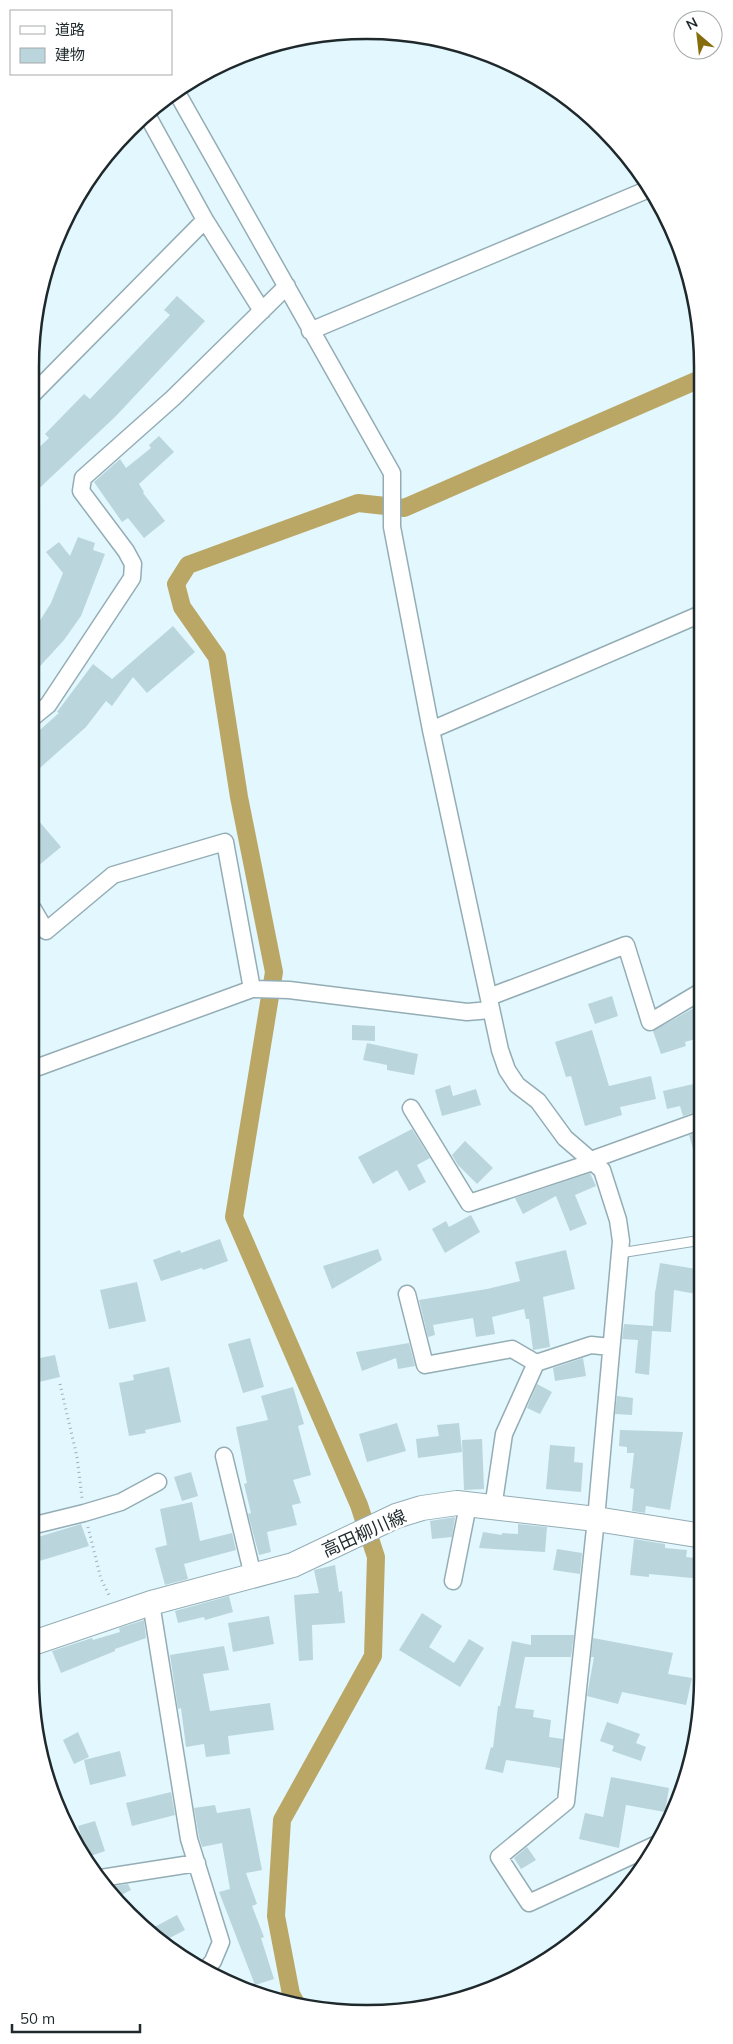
<svg xmlns="http://www.w3.org/2000/svg" width="733" height="2044" viewBox="0 0 733 2044" font-family="Mulish,'Noto Sans JP',sans-serif">
<rect width="100%" height="100%" fill="#e2f7fe"/>
<g fill="none" stroke-linecap="round" stroke-linejoin="round">
<!-- canal -->
<path stroke="#bba765" stroke-width="18" d="M296,2003L291,1994L276,1916L282,1820L373,1656L376,1557L359,1505L234,1217L274,972L239,797L217,657L182,607L176,584L188,565L358,503L404,508L700,379"/>
</g>
<!-- building -->
<path fill="#bbd5dd" d="M177,296L205,321L116,416L31,496L30,456L49,438L45,434L84,394L90,399L170,315L164,310Z
M159,436L174,452L139,484L144,492L143,493L165,521L144,538L128,518L122,522L94,482L120,459L126,468L151,448L149,445Z
M78,537L95,543L93,550L105,554L81,616L64,640L31,676V631L39,622L51,603L63,573L46,552L59,542L70,556Z
M173,626L195,652L147,693L133,677L112,706L106,701L86,727L32,775V737L59,713L57,712L93,664L112,679Z
M32,813L61,847L32,871Z
M612,996L618,1016L595,1024L588,1004Z
M702,1005V1037L685,1042L686,1046L661,1054L653,1031L692,1009Z
M352,1025L375,1026V1041L352,1040Z
M592,1030L609,1086L651,1076L656,1099L620,1107L622,1115L585,1126L571,1076L566,1077L555,1042Z
M367,1043L418,1054L414,1075L387,1070V1065L363,1060Z
M702,1082V1110L683,1116L680,1106L667,1109L663,1091Z
M450,1085L453,1096L476,1089L481,1105L442,1116L435,1090Z
M412,1129L430,1158L417,1165L426,1182L409,1191L397,1170L373,1184L358,1157Z
M702,1131V1165L698,1166L689,1135Z
M465,1141L493,1168L477,1184L458,1165L452,1155Z
M590,1173L596,1186L575,1195L587,1224L570,1231L556,1196L523,1214L515,1198Z
M471,1215L480,1232L445,1253L432,1229L446,1221L449,1227Z
M220,1239L228,1261L203,1270L202,1268L161,1281L153,1260L180,1250L181,1253Z
M378,1249L382,1260L332,1289L323,1266Z
M566,1250L575,1289L543,1297L550,1347L533,1350L529,1319H526L524,1309L492,1317L495,1334L476,1337L473,1318L433,1325L435,1335L428,1337L419,1300L487,1289L520,1281L515,1262Z
M660,1263L702,1270V1295L674,1290L671,1332L652,1331L649,1375L635,1373L638,1340L622,1339L624,1324L653,1326L655,1293Z
M137,1282L146,1321L109,1329L100,1290Z
M250,1338L264,1387L243,1393L228,1344Z
M409,1343L415,1366L398,1369L396,1358L362,1371L356,1352Z
M55,1355L60,1377L35,1383V1359Z
M583,1358L586,1376L555,1381L553,1368Z
M169,1367L181,1422L145,1430L146,1433L129,1436L119,1383L134,1380L133,1375Z
M537,1384L552,1392L540,1414L527,1408Z
M293,1387L304,1424L298,1426L311,1475L293,1480L301,1503L292,1505L297,1525L267,1532L271,1552L259,1555L248,1514L251,1513L244,1484L247,1483L236,1427L268,1420L261,1396Z
M617,1396L633,1398L632,1415L615,1414Z
M397,1423L406,1451L367,1462L359,1434Z
M459,1423L462,1452L418,1458L416,1439L439,1436L437,1425Z
M620,1430L683,1432L670,1510L646,1506L645,1513L632,1511L634,1489L630,1488L634,1453H627V1447L619,1446Z
M482,1439L484,1489L464,1490L462,1440Z
M550,1445L575,1447L574,1462L583,1463L581,1492L546,1489Z
M191,1472L198,1496L182,1501L174,1477Z
M192,1502L200,1541L232,1533L236,1550L184,1564L188,1579L165,1585L155,1548L167,1545L160,1509Z
M455,1517L452,1537L432,1539L430,1521Z
M81,1524L89,1546L36,1562L35,1538Z
M518,1524L547,1527L545,1552L479,1548L483,1532L502,1535V1533L518,1534Z
M634,1539L665,1544V1548L687,1550L686,1557L703,1559V1579L649,1574V1577L630,1575Z
M557,1549L582,1553L580,1574L553,1570Z
M335,1565L339,1592L342,1591L345,1623L312,1625L313,1660L299,1661L294,1595L319,1593L314,1570Z
M229,1596L233,1612L205,1620L204,1617L178,1623L175,1611Z
M422,1613L442,1626L429,1647L454,1663L469,1639L484,1648L460,1687L399,1650Z
M269,1616L274,1644L233,1652L228,1623Z
M144,1620L146,1638L115,1649V1651L61,1673L52,1651L92,1638L93,1640L120,1632L119,1628Z
M531,1635H574L571,1657H525L515,1708L534,1710L533,1717L551,1720L549,1737L563,1739L560,1768L506,1760L503,1773L485,1769L491,1747L493,1748L498,1706H500L512,1641L531,1645Z
M593,1638L673,1653L668,1674L692,1678L686,1705L622,1692L618,1704L587,1696L594,1657H591Z
M224,1646L229,1670L203,1674L210,1711L270,1703L274,1730L228,1736L230,1754L206,1757L204,1744L186,1747L181,1708L178,1709L170,1655Z
M607,1722L640,1734L636,1743L646,1747L641,1761L612,1751L614,1746L600,1741Z
M78,1732L89,1757L74,1764L63,1740Z
M120,1751L126,1776L90,1785L84,1760Z
M611,1777L669,1788L665,1812L626,1805L619,1848L579,1839L585,1813L603,1817Z
M171,1792L175,1815L132,1826L126,1803Z
M215,1805L217,1813L250,1808L262,1870L246,1873L257,1904L252,1906L264,1937L261,1938L274,1979L255,1985L219,1892L230,1889L222,1843L202,1847L199,1837L194,1808Z
M95,1821L105,1851L88,1857L78,1826Z
M527,1847L536,1860L521,1869L514,1858Z
M128,1884L131,1890L113,1899L106,1887Z
M177,1915L185,1930L160,1943L147,1931Z"/>
<g fill="none" stroke-linecap="round" stroke-linejoin="round">
<defs>
<path id="lane" d="M620,1253L702,1240"/>
<path id="street" d="M176,91L392,473V527L431,730L500,1050L507,1070L517,1085L538,1101L565,1138L602,1170L618,1220L621,1241L596,1519L566,1802L499,1857L529,1903L655,1845
M146,113L205,220L262,311
M310,331L649,189
M30,397L205,220
M32,718L48,705L132,578L133,564L126,551L81,491L83,478L173,398L287,286
M431,730L701,614
M33,909L46,931L113,875L225,842L252,989
M489,997L626,945L650,1022L702,991
M33,1069L252,989L289,990L467,1012L490,1010
M411,1108L469,1203L593,1162
M591,1160L702,1120
M407,1294L425,1365L512,1349L536,1363
M224,1456L253,1576
M493,1508L504,1434L536,1363L591,1345L611,1347
M35,1525L84,1513L121,1502L158,1482
M453,1581L468,1505
M151,1603L189,1839L221,1942L213,1961L205,1971
M101,1878L197,1863"/>
<path id="secondary" d="M36,1642L151,1603L293,1565L396,1516L422,1508L457,1503L596,1519L703,1536"/>
</defs>
<!-- lane casing -->
<use href="#lane" stroke="#94adb5" stroke-width="11"/>
<!-- street casing -->
<use href="#street" stroke="#94adb5" stroke-width="19"/>
<!-- secondary casing -->
<use href="#secondary" stroke="#94adb5" stroke-width="26"/>
<!-- path -->
<path stroke="#9eafb5" stroke-width="3" stroke-dasharray="1 4" stroke-linecap="butt" d="M60,1384L77,1457L82,1498
M88,1527L101,1579L110,1597"/>
<!-- lane -->
<use href="#lane" stroke="#fff" stroke-width="9"/>
<!-- street -->
<use href="#street" stroke="#fff" stroke-width="16"/>
<!-- secondary -->
<use href="#secondary" stroke="#fff" stroke-width="24"/>
</g>
<g text-anchor="middle" dominant-baseline="central" stroke-width="5" stroke-linejoin="round" paint-order="stroke">
<!-- street labels -->
<g font-size="18" fill="#1f292c" stroke="#fff">
<text transform="translate(364 1533) rotate(-24)">高田柳川線</text>
</g>
</g>
<!-- crop -->
<path d="M0 0H733V2044H0ZM366 39H367A327 327 0 0 1 694 366V1678A327 327 0 0 1 367 2005H366A327 327 0 0 1 39 1678V366A327 327 0 0 1 366 39Z" fill="#fff" fill-rule="evenodd"/>
<path fill="none" stroke="#1f292c" stroke-width="2.5" d="M366 39H367A327 327 0 0 1 694 366V1678A327 327 0 0 1 367 2005H366A327 327 0 0 1 39 1678V366A327 327 0 0 1 366 39Z"/>
<!-- legend -->
<rect x="10" y="10" width="162" height="65" fill="#ffffff" stroke="#a5a9ab"/>
<rect x="20" y="26" width="25" height="8" fill="#ffffff" stroke="#a5a9ab"/>
<text x="55" y="35" font-size="15" fill="#1f292c">道路</text>
<rect x="20" y="48" width="25" height="15" fill="#bbd5dd" stroke="#a5a9ab"/>
<text x="55" y="60" font-size="15" fill="#1f292c">建物</text>
<!-- north arrow -->
<g transform="translate(698 35) rotate(332)"><circle r="24" fill="#ffffff" stroke="#a5a9ab"/>
<path d="M0-4L9 19L0 12L-9 19Z" fill="#856d0b"/>
<text y="-8" font-size="14" font-weight="bold" text-anchor="middle" fill="#1f292c">N</text>
</g>
<!-- scale -->
<path d="M12 2024v8h128v-8" fill="none" stroke="#1f292c" stroke-width="2.5"/>
<text x="20" y="2024" font-size="15" fill="#1f292c" stroke="#ffffff" stroke-width="4" paint-order="stroke">50 m</text>
</svg>
